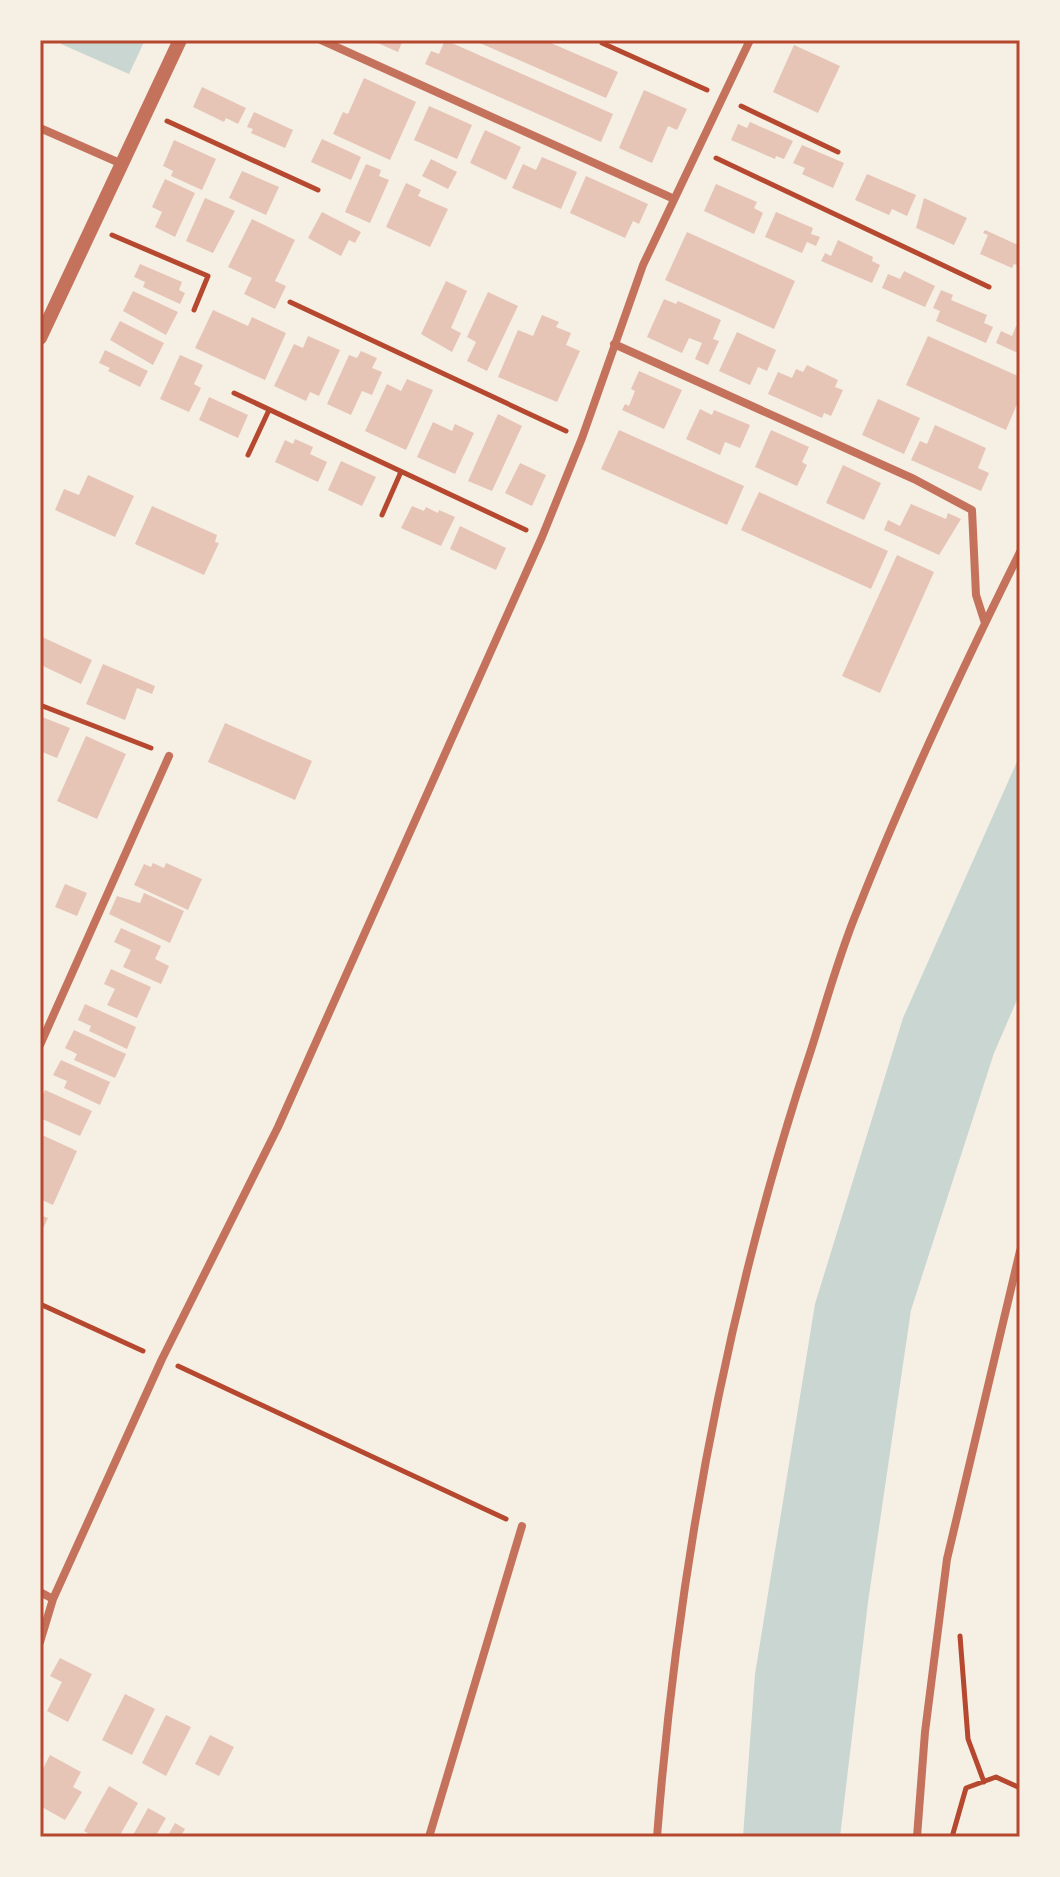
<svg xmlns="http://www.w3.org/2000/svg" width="1060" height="1877" viewBox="0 0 1060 1877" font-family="Manrope,sans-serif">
<rect width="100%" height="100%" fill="#f6efe4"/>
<!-- water -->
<path fill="#c9d6d2" d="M63,40H145L129,74L61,44Z
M1020,755V993L994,1053L911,1310L868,1602L840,1837H743L755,1674L815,1304L903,1018Z"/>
<!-- building -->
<path fill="#e6c5b7" d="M371,40H403L398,52Z
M445,40L613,114L601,142L425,64L431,51L439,54Z
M473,40H544L618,72L606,98Z
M794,45L840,66L818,113L773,92Z
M364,78L416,102L390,160L333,134L343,112L348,114Z
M202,87L246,108L238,124L226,118L224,122L193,107Z
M644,90L687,109L677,130L668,126L652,163L619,148Z
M429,106L472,125L457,159L414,140Z
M254,112L293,130L285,148L251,133L253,129L247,127Z
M750,122L793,141L784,159L776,156L775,159L731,140L738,124L747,128Z
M485,130L521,147L506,180L470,163Z
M322,139L361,157L351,180L311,162Z
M174,140L216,159L202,190L171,176L173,171L163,166Z
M802,145L844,163L833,188L802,174L805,168L793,163Z
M542,157L577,172L561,209L512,188L523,164L536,170Z
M431,159L457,172L448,189L422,176Z
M366,164L381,170L379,176L389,180L370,223L345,212Z
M242,171L279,187L266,215L229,198Z
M867,174L916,195L907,216L892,209L889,215L855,200Z
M586,176L648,204L639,224L633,221L625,238L570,213Z
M165,179L195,193L175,237L155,227L162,212L152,207Z
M406,183L421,190L418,196L448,209L430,247L386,227Z
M716,184L757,202L754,208L763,213L754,234L704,211Z
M205,198L235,211L213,253L186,241Z
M924,198L967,218L954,245L916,228Z
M322,212L361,232L355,243L349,240L341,256L308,238Z
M776,212L813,228L811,234L820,237L816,246L807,242L802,253L765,237Z
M252,219L295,240L275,281L286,286L275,309L244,294L252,278L228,267Z
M985,230L1020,246V266L1014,264L1012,268L980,254L988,235L983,233Z
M687,232L795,281L774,329L665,280Z
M838,240L873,257L872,261L880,265L872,283L821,261L825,253L831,256Z
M140,264L182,282L179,290L185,293L180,304L143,287L145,282L134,277Z
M904,271L935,286L925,307L882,288L888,274L900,279Z
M446,281L467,291L451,328L461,333L452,352L421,334Z
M941,290L953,295L951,300L987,315L984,323L993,327L986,343L936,321L940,311L933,308Z
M133,291L178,312L166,335L123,311Z
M488,292L518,306L487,371L467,361L476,342L467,337Z
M664,299L676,304L678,301L721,320L713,339L719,341L708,365L695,359L702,343L689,338L682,353L647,337Z
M213,310L248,326L252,317L286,333L265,380L195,348Z
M542,315L559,322L556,327L571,333L566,345L580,351L557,402L498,377L518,330L533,336Z
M120,321L164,343L153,365L110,340Z
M1016,326L1020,327V354L996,343L1001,331L1012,336Z
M737,332L776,350L767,371L758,367L750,385L719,371Z
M308,336L340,350L319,396L310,392L306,401L274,386L294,344L303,348Z
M928,336L1020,377V397L1006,430L906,385Z
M105,350L148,371L140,387L108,371L110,368L99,363Z
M361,351L377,358L372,368L382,372L372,395L362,391L351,415L327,404L349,355L357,358Z
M180,355L203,365L194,384L201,388L189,412L160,399Z
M807,365L838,380L835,387L843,390L831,416L824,413L822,418L768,394L778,372L792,378L796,369L803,372Z
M639,371L682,390L664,429L622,410L625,404L629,406L635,391L631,389Z
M407,379L433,390L406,450L365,431L387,384L401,391Z
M209,397L248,415L238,438L199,420Z
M878,399L920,418L904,454L862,435Z
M700,409L712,415L714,410L750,425L740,448L725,442L720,455L686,439Z
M498,414L522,426L492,491L468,481Z
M433,422L452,431L455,424L474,433L455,474L417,457Z
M935,425L986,448L978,468L989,473L981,491L911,460L920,441L927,444Z
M619,430L744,486L727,525L601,469Z
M771,430L809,447L802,462L807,465L797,486L755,467Z
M295,439L313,447L310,454L327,462L318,482L275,462L285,440L293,444Z
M341,461L376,477L362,506L328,490Z
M520,463L546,475L532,506L505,493Z
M843,465L881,483L864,520L826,503Z
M88,475L134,496L115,537L55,510L64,489L79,495Z
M759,492L888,551L871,589L741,530Z
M911,504L946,519L948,513L961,519L939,555L884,530L888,520L900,526Z
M152,506L217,535L215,542L219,543L204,575L135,544Z
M412,506L424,511L426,507L438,513L439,510L455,517L441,546L401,528Z
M460,526L506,548L496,570L450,549Z
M897,555L934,572L880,693L842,676Z
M40,636L92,660L81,684L43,666L40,674Z
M103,664L155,686L152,694L137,688L125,720L86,704Z
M42,717L70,728L57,758L40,751Z
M225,723L312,761L295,800L208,762Z
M86,736L126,754L97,819L57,801Z
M153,863L164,868L166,863L202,879L188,910L134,885L144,864L151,867Z
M65,884L87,893L77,916L55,907Z
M144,893L184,911L170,943L109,914L117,896L140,903Z
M121,928L161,946L155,959L169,966L161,984L123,967L131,950L114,942Z
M111,969L151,987L137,1018L107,1005L115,989L104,984Z
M85,1004L136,1027L127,1049L89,1031L91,1026L78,1020Z
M74,1030L126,1054L115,1078L74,1060L77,1054L65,1048Z
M61,1060L110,1082L100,1105L64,1088L67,1081L53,1075Z
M45,1090L92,1111L80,1136L40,1118V1100Z
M40,1134L77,1151L53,1205L40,1199Z
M40,1215L48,1218L40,1235Z
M60,1658L92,1674L68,1722L47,1711L62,1682L50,1676Z
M125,1694L155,1709L132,1755L102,1740Z
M166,1715L191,1727L166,1776L142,1763Z
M210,1735L234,1747L219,1776L195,1764Z
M50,1755L81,1772L73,1787L82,1792L65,1820L40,1806V1774Z
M109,1786L138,1803L119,1837H95L84,1831Z
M148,1808L166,1818L155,1837H132Z
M175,1823L185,1829L180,1837H167Z"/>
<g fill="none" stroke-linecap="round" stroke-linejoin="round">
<!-- path -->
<path stroke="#b5482f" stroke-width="5" d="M602,43L707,90
M741,106L838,152
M167,121L318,190
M716,158L989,287
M112,235L208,276L194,310
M290,302L566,431
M234,393L526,530
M248,455L269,410
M382,515L400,474
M40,705L151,748
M40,1304L143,1351
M178,1366L506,1519
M960,1636L968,1739L984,1782
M952,1837L966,1788L996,1777L1020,1788"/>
<!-- minor -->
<path stroke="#c5725c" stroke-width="8" d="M321,40L672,198
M40,128L122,164
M614,344L914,479L972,510L976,595L985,623
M40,1045L169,756
M40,1592L53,1599
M40,1642L53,1599L162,1359L278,1127L542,537L582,438L643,265L750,40
M429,1837L522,1526
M657,1837C678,1568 726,1306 811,1050C826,1003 839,954 858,909C906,787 962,669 1020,552
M917,1837L925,1732L947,1559L1020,1251"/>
<!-- tertiary -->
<path stroke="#c5725c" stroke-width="14" d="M40,338L180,40"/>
</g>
<!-- border -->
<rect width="1060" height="1877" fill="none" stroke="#f6efe4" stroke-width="84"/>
<rect x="42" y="42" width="976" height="1793" fill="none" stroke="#b5482f" stroke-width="3"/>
</svg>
